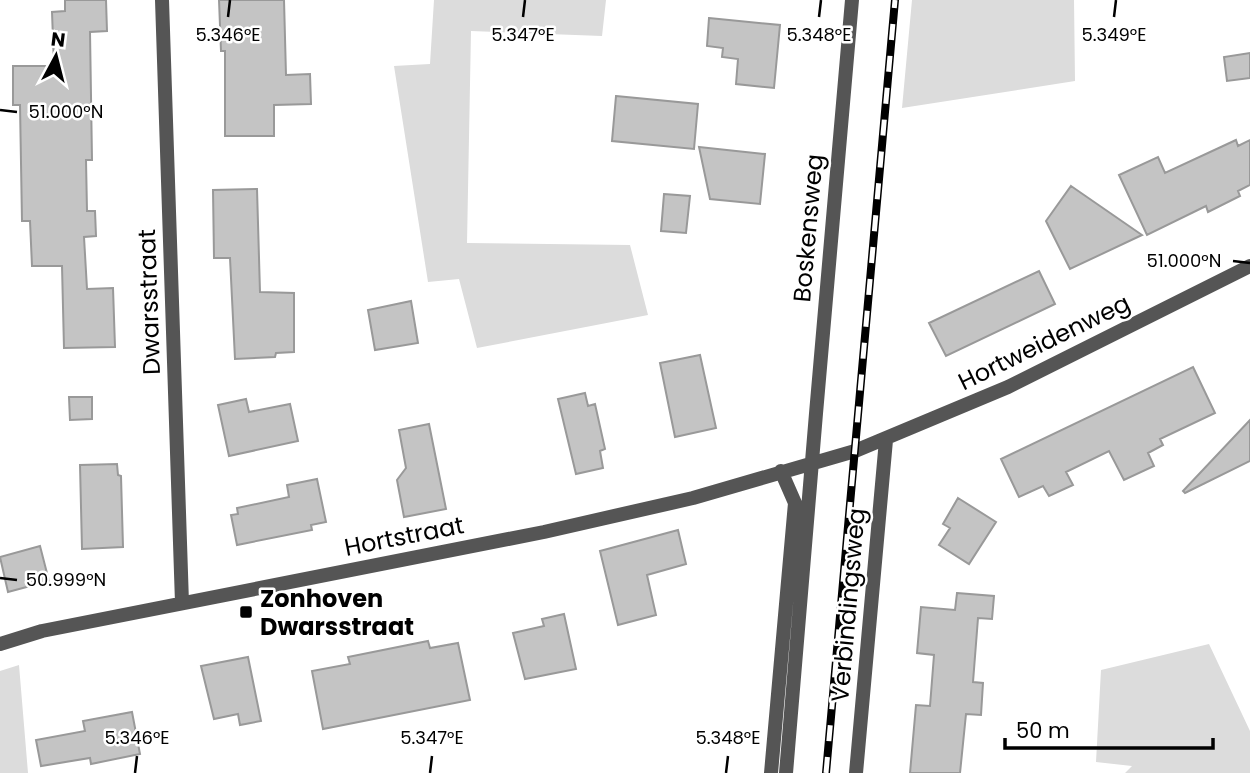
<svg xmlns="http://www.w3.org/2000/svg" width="1250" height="773" viewBox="0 0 1250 773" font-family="Poppins,sans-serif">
<rect width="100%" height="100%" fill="#fff"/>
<!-- green -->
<path fill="#dcdcdc" d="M434,0H606L602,36L471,31L467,243L630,245L648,315L477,348L459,279L428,282L394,66L430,64Z
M912,0H1074L1075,81L902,108Z
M1209,644L1250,731V773H1125L1132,766L1096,762L1101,670Z
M19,665L28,773H0V671Z"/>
<!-- building -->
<path fill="#c4c4c4" stroke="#999" stroke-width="2" d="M65,0H106L107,31L90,32L92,160H86L87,211H95L96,236L84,237L87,289L113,288L115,347L64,348L62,266H32L30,221H22L20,105H13V66H54L52,12L65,11Z
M219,0H284L286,75L310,74L311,104L274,105V136H225V51H221Z
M709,18L780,25L774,88L736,84L738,59L722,57L723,48L707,46Z
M1250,53V78L1227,81L1224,57Z
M616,96L698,104L694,149L612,141Z
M1236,140L1238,146L1250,140V185L1238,191L1240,196L1208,212L1206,206L1147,235L1119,175L1158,157L1165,173Z
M699,147L765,154L760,204L710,199Z
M1071,186L1142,235L1070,269L1046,221Z
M257,189L260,292L294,293V352L276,353L275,357L235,359L230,258H214L213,190Z
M664,194L690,196L686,233L661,231Z
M1039,271L1055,304L946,356L929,323Z
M411,301L418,343L375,350L368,310Z
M700,355L716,428L675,437L660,363Z
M1193,367L1215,413L1160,439L1163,445L1148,453L1154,466L1124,480L1109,451L1066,472L1073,485L1049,496L1043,486L1019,497L1001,459Z
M585,393L588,406L595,404L605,449L600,451L603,468L576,474L558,399Z
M69,397H92V419L70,420Z
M246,399L249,412L290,404L298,441L229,456L218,405Z
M1250,420V461L1185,493L1183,491Z
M429,424L446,509L404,517L397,480L406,468L399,430Z
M117,464L118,475L121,476L123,547L82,549L80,465Z
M317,479L326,522L311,525L312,530L237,545L231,515L238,514L237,508L289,497L287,485Z
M958,498L996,522L969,564L939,545L950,528L943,524Z
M678,530L686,564L647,575L656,615L618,625L600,551Z
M40,546L49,581L8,592L0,557Z
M957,593L994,596L992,619L978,618L973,682L983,683L981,715L966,714L960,773H910L916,705L930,706L934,655L917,653L921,607L955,610Z
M564,614L576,669L525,679L513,633L544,626L542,619Z
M428,641L430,648L458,643L470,700L323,729L312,671L350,664L348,657Z
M248,657L261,721L240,725L238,714L214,719L201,666Z
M132,712L140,754L91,764L90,758L41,766L36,740L85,731L83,721Z"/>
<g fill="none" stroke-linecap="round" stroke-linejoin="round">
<!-- street -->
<path stroke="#555" stroke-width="14" d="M162,0L182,603
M0,644L42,631L544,532L693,498L855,451L1008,387L1250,266
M771,773L795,503L781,471
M786,773C808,515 828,258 852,0
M856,773L886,440"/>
<defs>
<path id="rail" d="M826,773L895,0"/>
</defs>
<!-- rail casing -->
<use href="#rail" stroke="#000" stroke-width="8"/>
<!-- rail -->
<use href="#rail" stroke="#fff" stroke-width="5" stroke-dasharray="16" stroke-linecap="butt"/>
</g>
<!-- ticks -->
<path fill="none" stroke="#000" stroke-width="2.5" d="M228,17L230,0M523,17L525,0M819,17L821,0M1114,17L1116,0M0,110L17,112M1233,261L1250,263M0,578L17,580M135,773L137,756M430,773L432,756M726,773L728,756"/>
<!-- markers -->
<rect fill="#000" stroke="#fff" stroke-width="2.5" x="239" y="605" width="14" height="14" rx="3.5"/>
<g text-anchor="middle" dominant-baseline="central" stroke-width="5" stroke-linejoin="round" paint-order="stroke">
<!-- street labels -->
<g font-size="24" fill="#000" stroke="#fff">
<text transform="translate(808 228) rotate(-85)">Boskensweg</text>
<text transform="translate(149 302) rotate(-92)">Dwarsstraat</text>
<text transform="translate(1044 342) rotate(-26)">Hortweidenweg</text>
<text transform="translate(404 536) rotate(-11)">Hortstraat</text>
<text transform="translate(848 605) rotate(-85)">Verbindingsweg</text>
</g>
<!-- poi labels -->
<g font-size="24" font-weight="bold" fill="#000" stroke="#fff" text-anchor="start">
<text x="260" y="598">Zonhoven<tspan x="260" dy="28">Dwarsstraat</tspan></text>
</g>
</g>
<g font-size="18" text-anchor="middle" fill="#000" stroke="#fff" stroke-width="5" stroke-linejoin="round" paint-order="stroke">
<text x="228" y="41">5.346°E</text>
<text x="523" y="41">5.347°E</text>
<text x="819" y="41">5.348°E</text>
<text x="1114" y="41">5.349°E</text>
<text x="66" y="118">51.000°N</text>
<text x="1184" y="267">51.000°N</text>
<text x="66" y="586">50.999°N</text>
<text x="137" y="744">5.346°E</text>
<text x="432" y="744">5.347°E</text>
<text x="728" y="744">5.348°E</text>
</g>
<!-- north arrow -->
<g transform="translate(56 56) rotate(7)" stroke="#ffffff" stroke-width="5" paint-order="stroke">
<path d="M0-5L12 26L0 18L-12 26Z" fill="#000000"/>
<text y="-10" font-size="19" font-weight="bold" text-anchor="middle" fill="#000000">N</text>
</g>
<!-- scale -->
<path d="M1005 738v10h208v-10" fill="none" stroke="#000000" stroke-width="3.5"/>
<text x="1016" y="738" font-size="21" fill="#000000" stroke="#ffffff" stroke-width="5" paint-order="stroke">50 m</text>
</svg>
